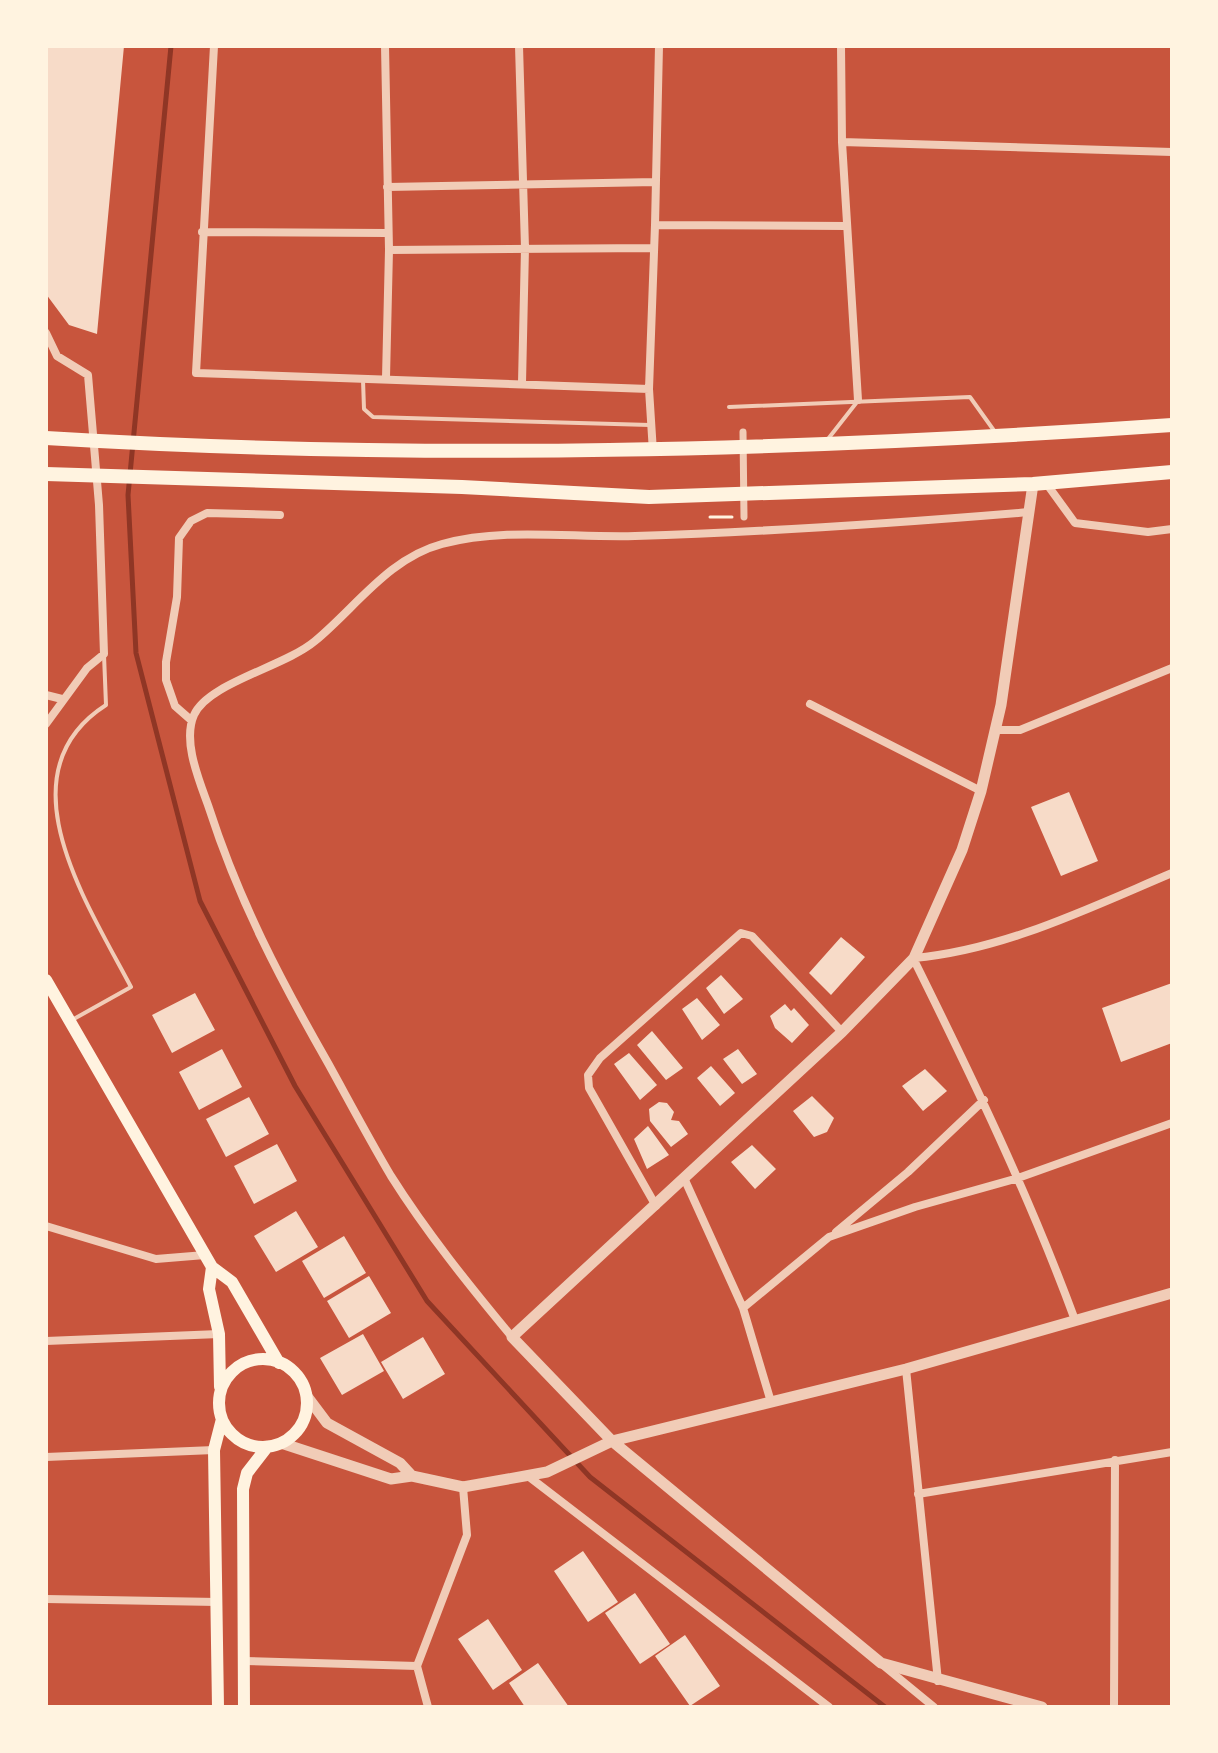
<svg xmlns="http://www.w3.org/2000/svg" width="1218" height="1753" viewBox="0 0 1218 1753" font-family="'Work Sans',sans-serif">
<rect width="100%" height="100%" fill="#c8553d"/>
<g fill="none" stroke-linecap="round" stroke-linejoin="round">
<!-- stream -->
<path stroke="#8f3625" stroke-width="5" d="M171,46L128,495L136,653L200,901L295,1086L427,1301L590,1477L885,1707"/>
</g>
<!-- building -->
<path fill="#f7dbc8" d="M46,46H124L97,334L69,325L46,294Z
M1069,792L1098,861L1061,876L1031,807Z
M841,937L865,957L831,995L809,973Z
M721,975L743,999L724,1014L706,988Z
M1172,983V1043L1121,1062L1102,1008Z
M195,993L215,1030L172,1053L152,1015Z
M697,998L720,1025L702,1040L682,1009Z
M785,1004L791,1011L794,1008L809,1025L792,1043L775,1028L770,1016Z
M652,1031L683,1068L666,1080L637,1045Z
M222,1049L242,1087L199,1110L179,1072Z
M738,1049L757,1074L742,1084L723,1059Z
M629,1053L657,1085L640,1100L614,1064Z
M711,1066L735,1093L720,1106L697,1078Z
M925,1069L947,1091L923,1111L902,1086Z
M812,1096L834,1118L827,1132L814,1137L793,1111Z
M249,1097L269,1134L226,1157L206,1119Z
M659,1102L667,1103L674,1112L671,1120L679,1121L688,1134L671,1147L650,1121L649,1109Z
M648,1126L669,1155L647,1169L634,1139Z
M277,1144L297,1181L254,1204L234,1166Z
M752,1145L776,1169L755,1189L731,1162Z
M296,1211L318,1247L276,1272L254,1236Z
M344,1236L366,1273L324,1298L302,1261Z
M369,1276L391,1313L349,1338L327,1301Z
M363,1334L384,1371L342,1395L320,1358Z
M423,1337L445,1374L403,1399L381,1362Z
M583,1551L618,1602L588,1622L554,1571Z
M635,1593L670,1644L640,1664L605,1613Z
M488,1619L522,1670L493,1690L458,1639Z
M685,1635L720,1686L690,1706L655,1656Z
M538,1663L569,1707H525L509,1683Z"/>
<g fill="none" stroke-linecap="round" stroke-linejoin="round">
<!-- path -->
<path stroke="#fff3e0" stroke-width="3" d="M710,517H732"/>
<!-- service -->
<path stroke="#f1ccb7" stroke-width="4" d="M363,380L364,409L373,417L650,425
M729,407L970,397L995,432
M828,439L857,402
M72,1020L131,987C87,903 0,773 106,705L104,655"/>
<!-- pedestrian -->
<path stroke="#f1ccb7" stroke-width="7" d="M743,432L744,517"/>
<!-- minor -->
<path stroke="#f1ccb7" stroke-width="8" d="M214,46L196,373L649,389L655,225L847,226
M385,46L389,250L386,378
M519,46L525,248L522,383
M841,46L842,142L858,400
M842,142L1172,152
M387,187L656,182
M655,225L659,46
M202,232L387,233
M389,250L654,248
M46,333L57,356L88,375L99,505L104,654L87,668L46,724
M649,389L653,452
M1046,483L1075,523L1148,532L1172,529
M46,695L62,699
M810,704L981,791
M191,720L175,706L166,680V662L177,597L179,538L191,521L207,513L280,515
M995,730H1020L1172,668
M913,958C972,1077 1029,1195 1075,1320
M914,958C1004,950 1089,908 1172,873
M684,1178L743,1308L771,1402
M656,1206L589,1088L588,1075L600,1058L741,933L752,936L842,1032
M46,1226L156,1259L205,1255
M836,1232L908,1172L984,1100
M743,1308L829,1237L915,1207L1018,1178L1172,1123
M512,1337C469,1285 427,1233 391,1176C369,1139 349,1101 328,1063C280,979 239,901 209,808C200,782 182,742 194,715C208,683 284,667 315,641C356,607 389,558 442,544C504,527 572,538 635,536C767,532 898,523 1030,512
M46,1341L219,1334
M906,1369L938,1681
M46,1457L214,1450
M528,1476L829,1707
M918,1494L1172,1452
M46,1599L217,1602
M244,1661L417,1666
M884,1666L934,1707
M428,1707L417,1666L467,1535L463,1487
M1114,1707L1115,1460"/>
<!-- tertiary -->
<path stroke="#f1ccb7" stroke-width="11" d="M1033,484L1001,705L981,791L962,850L914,958L842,1032L512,1337L612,1441L881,1663L1042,1707
M306,1395L327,1423L400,1463L412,1476L463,1487L547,1472L612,1441L906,1369L1172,1293
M281,1443L391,1479L412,1476"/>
<!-- secondary -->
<path stroke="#fff3e0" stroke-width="12" d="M46,980L212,1267L232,1282L279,1363
M212,1267L209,1289L219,1334L220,1387
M219 1403a44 44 0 1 1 88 0a44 44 0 1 1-88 0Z
M218,1707L214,1450L222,1419
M244,1707L243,1489L247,1473L267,1447"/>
<!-- trunk -->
<path stroke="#fff3e0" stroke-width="14" d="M46,438C422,461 797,451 1172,425
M46,474L462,487L649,497L1033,484L1172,472"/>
</g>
<!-- border -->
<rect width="1218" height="1753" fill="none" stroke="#fff3e0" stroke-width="96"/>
</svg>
